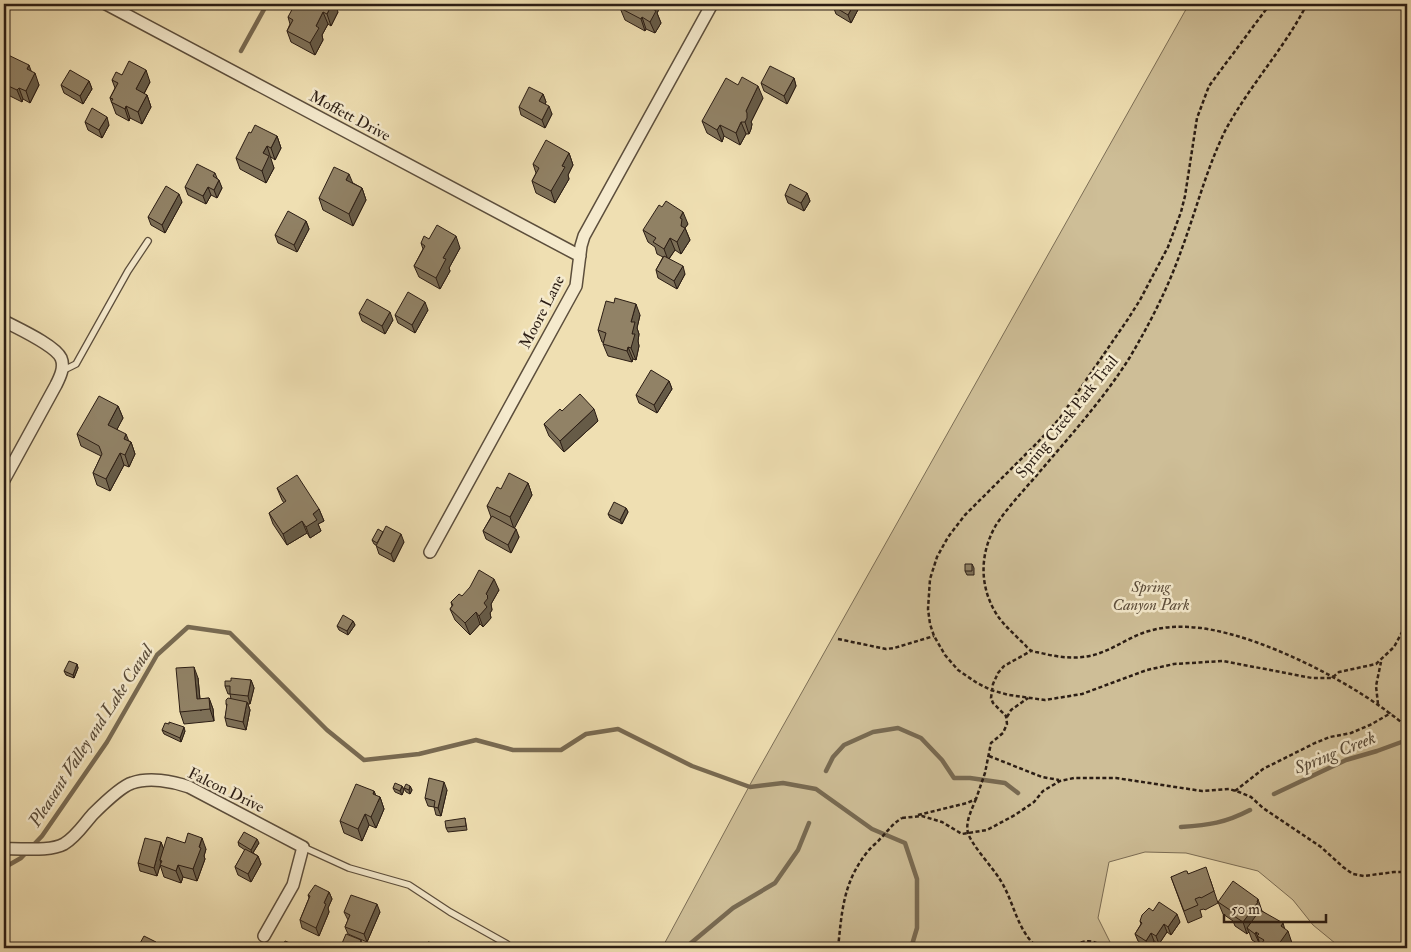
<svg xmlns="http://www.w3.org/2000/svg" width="1411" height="952" viewBox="0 0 1411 952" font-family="'IM FELL Double Pica',serif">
<rect width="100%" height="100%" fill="#efdfb2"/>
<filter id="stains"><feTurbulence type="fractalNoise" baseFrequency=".004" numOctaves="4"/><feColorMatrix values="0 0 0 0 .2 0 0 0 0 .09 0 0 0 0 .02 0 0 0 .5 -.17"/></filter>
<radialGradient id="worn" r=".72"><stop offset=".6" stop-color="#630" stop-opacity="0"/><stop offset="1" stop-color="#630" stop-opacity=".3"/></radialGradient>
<!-- green -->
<path fill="#cebe97" stroke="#7c6e56" d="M1189,4H1407V948H1356L1351,945L1348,948H1341L1313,925L1293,900L1258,871L1186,853L1145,852L1109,862L1098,918L1113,948H662L752,781Z"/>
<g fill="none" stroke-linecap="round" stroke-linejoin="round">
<!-- stream -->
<path stroke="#786a52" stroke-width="4.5" d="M241,51L267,4
M826,771L833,757L844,745L873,732L898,728L921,738L942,760L954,778H970L1005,783L1018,793
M1274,794L1346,760L1377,751L1407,740
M1181,827C1209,825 1225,823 1250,810
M4,866H7L21,858L42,836L107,742L157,655L188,627L230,633L327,730L364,760L419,754L476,740L513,750H561L586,734L618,729L692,766L750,787L783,783L816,789L872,829L905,843L917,879V928L911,948
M685,948L733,908L775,883L798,850L809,823"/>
<defs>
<path id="lane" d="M62,371L76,364L128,271L148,241
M303,847L349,868L409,885L450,912L507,944"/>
<path id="street" d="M106,4L580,256
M4,321C17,328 55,345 61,358C65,367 60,377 56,385L4,480
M430,552L576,286L581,246L584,236L712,4
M4,849C21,848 49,852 64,844C76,837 84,824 93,814C101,806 122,786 132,783C149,777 172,781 189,787L303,847L293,885L264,936"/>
</defs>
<!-- lane casing -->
<use href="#lane" stroke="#5c4e3c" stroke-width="8"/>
<!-- street casing -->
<use href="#street" stroke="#5c4e3c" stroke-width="14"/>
<!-- path -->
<path stroke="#2b1d14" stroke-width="2.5" stroke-dasharray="4 2.5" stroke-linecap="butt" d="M1270,4L1209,86L1197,118L1185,196L1181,212L1168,247L1140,300L1128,319L1060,418L1038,442L965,515L948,537L937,557L930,579L928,609L930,624L934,636L945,655L958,670L977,683L991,690L1009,695L1045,700L1082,694L1147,670L1174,664L1223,661L1312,678H1332L1339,672L1376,664L1394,647L1407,623
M1307,4C1284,49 1249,86 1225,131C1206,170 1196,211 1181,251C1168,288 1150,323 1130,357C1103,400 1069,437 1037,475C1023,491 1008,507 996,525C981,551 979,581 993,608C1000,622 1011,631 1022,642C1025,644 1027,648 1030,650C1033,652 1037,652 1041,653C1061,658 1081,660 1100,653C1117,647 1131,636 1149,631C1166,626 1183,626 1201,628C1266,637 1358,685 1407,727
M838,639L886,649L894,648L934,636
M1378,704L1376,686L1381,662
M1007,717L1011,710L1028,698
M989,756L1042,777L1059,780
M1235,791L1263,769L1315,743L1330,737L1351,733L1370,725L1391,713
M976,799C972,809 965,822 968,833C971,844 992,867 999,878C1014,900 1016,930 1038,948
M918,815L967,803L976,799L985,773L991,743L1003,733L1007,724L1006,716L993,703L991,698L993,684L998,673L1004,666L1031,651
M902,818L922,816L942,822L962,834L987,830L1015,815L1034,802L1043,791L1060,781L1074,778H1116L1202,791L1229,789L1239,792L1251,797L1263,808L1321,847L1343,867L1353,874L1364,876L1394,872H1407
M838,948C842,911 843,881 869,850C872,846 877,843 880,839C888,831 892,824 902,818
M1069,948C1084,940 1091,938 1105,948"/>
<!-- lane -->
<use href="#lane" stroke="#f5eacd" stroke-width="5.5"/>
<!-- street -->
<use href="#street" stroke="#f5eacd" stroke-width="11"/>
</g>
<!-- wall -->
<path fill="#7d7058" stroke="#2b1d14" d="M623,4H662L657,13L661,23L655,33L646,29L645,31L625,20L620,8Z
M834,4H861L851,23L836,14L833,6Z
M300,7L338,12L331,26L328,24L322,35L323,40L315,55L291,42L287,31L290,24L288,17Z
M4,53L32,72L39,85L30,103L23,99L22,102L4,93Z
M122,75L150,82L144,94L147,95L151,107L142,124L130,118L129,121L116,114L110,98L115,88L112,80Z
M794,78L796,86L787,104L764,91L761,83Z
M89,81L92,89L83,104L64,93L61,85Z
M543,94L546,102L545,104L552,114L545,128L521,115L519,107Z
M763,98L751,122L752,124L751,129L749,134H746L740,145L724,136L722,142L707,133L702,121Z
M85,122L109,125L102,138L88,130Z
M277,136L281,148L275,160L271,157L270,159L274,168L266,183L240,169L236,158Z
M569,153L573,165L568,175L569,179L555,203L536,193L532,181L536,173L533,164Z
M215,173L217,178L222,188L217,198L211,195L206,204L188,195L185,187Z
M353,183L362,188L366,200L353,226L323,210L319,198Z
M807,193L810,201L804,211L788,203L785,195Z
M182,202L165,233L151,225L148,217Z
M306,221L309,229L297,252L278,243L275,235Z
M688,224L685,228L690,240L681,254L675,250L669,259L685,274L677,289L658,278L656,270L663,257L657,254L655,247L648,242L643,230Z
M429,239L460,248L449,268L450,271L440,289L419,277L414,266L423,249L421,243Z
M428,310L415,333L398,323L395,315Z
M359,313L393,320L385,334L362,321Z
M640,315L637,328L639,334L638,341L639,346L636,360L633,359L632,362L608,356L603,344L604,343L602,342L598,330Z
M669,381L672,389L657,413L639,403L636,395Z
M118,406L123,418L117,429L129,441L131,442L135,454L129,467L124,465L110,491L97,485L93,473L101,456L81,446L77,434Z
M598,421L564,452L549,436L544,424Z
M528,483L532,495L514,528L519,537L511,553L486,539L483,531L491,517L487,506L501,489Z
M277,488L319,509L324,521L318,524L321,531L310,538L307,533L287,545L273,524L269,513L284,503L282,500Z
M626,508L628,512L622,524L610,518L608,514Z
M383,532L404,542L394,562L379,554L376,545L374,544L372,540Z
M972,564L974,568V575H967L965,571Z
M499,590L491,604L492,610L490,613L491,618L483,627L480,624L470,635L455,620L450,609L452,606L451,602L462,596Z
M353,621L355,625L348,635L339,630L337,626Z
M77,664L78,668L74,678L66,675L64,671Z
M198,678L200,699L209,698L213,709L214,721L184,724L180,712Z
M251,680L254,688L250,704H248L250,710L246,730L227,726L225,718L227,707L226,704L231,699L230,694H228L225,686L231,681Z
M162,730L185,731L181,742L164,734Z
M402,786L404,790L402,795L395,792L393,788Z
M410,786L412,790L410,794L406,792L404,788Z
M447,790L441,816L436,815L434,807L428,806L425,798Z
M374,791L376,796L380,797L384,809L376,828L369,825L362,841L344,833L340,821Z
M465,818L467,830L448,832L446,828Z
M161,842L163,848L185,843L206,849L204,856L205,859L197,881L183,877L181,883L164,877L160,865L157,876L140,871L138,863Z
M238,842L259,843L253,853L258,856L261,864L251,882L238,875L235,867L245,850L239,846Z
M1188,874L1210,879L1218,903L1205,910L1204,909L1200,910L1202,917L1188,923L1171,877Z
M329,892L332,899L328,908L329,912L319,936L302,928L300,920L309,898L308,895Z
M1218,902L1262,911L1284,928L1292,943L1289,948H1261L1260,945L1252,940L1249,932L1247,934L1235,926L1233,921L1223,914Z
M1153,911L1180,922L1171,935L1167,932L1159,944L1154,941L1149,948H1148L1138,941L1135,934L1141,924L1140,921Z
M344,912H380L367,942L348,934L345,927L348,920Z"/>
<!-- shaded-wall -->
<path fill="#665b47" stroke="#2b1d14" d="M332,4H335L338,12L331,26L327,14Z
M652,4H662L657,13L661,23L655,33L650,22V7Z
M854,4H861L851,23L848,15Z
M323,12L328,24L322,35L323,40L315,55L310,43L316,26Z
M642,17L646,29L645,31L641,19Z
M29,65L33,76L35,73L39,85L30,103L26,91L27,69Z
M146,70L150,82L140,101L136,89Z
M794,78L796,86L787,104L784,96Z
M89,81L92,89L83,104L80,96Z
M758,86L763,98L751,122L752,124L751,129L749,134L745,122L746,111Z
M19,88L23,99L22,102L17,90Z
M543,94L546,102L542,109L539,101Z
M147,95L151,107L142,124L138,112Z
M126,106L130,118L129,121L125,109Z
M549,106L552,114L545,128L542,120Z
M107,117L109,125L102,138L99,130Z
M741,122L746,134L740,145L736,133Z
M720,125L724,136L722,142L717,130Z
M277,136L281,148L275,160L271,148Z
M267,146L274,168L266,183L262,171L263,153Z
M569,153L573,165L568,175L569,179L555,203L551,191L562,166Z
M349,174L354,186L346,180Z
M219,180L222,188L217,198L214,190Z
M208,187L211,195L206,204L203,196Z
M362,188L366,200L353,226L349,214Z
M807,193L810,201L804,211L801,203Z
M179,194L182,202L165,233L162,225Z
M683,212L688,224L685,228L690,240L681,254L677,242L681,226L680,218Z
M306,221L309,229L297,252L294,245Z
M456,236L460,248L449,268L450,271L440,289L436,278L443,258Z
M670,238L675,250L668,260L664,249Z
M683,266L685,274L677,289L674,281Z
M425,302L428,310L415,333L412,325Z
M636,304L640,315L637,328L639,334L638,341L639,346L636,360L631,348L632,334L631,322Z
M390,312L393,320L385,334L382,326Z
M628,347L633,359L632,362L627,351Z
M669,381L672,389L657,413L654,405Z
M118,406L123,418L113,437L108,425Z
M594,409L598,421L564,452L560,441Z
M126,434L130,444L131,442L135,454L129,467L125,455L124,439Z
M120,453L124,465L110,491L106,479Z
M528,483L532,495L514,529L510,517Z
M626,508L628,512L622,524L620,520Z
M319,509L324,521L318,524L321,531L310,538L306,527L313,514Z
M302,521L307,533L287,545L283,534Z
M516,529L519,537L511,553L508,545Z
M401,534L404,542L394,562L391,554Z
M494,579L499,590L491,604L492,610L490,613L491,618L483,627L479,616L486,594Z
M476,612L480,624L470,635L465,623Z
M353,621L355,625L348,635L347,631Z
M4,631L8,643L4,654Z
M77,664L78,668L74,678L73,675Z
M194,667L198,678L201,711L197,699Z
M251,680L254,688L250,704L248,696Z
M4,690L8,701L4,709Z
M209,698L213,709L214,721L210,709Z
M247,702L250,710L246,730L243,722Z
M184,727L185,731L181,742L180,738Z
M444,782L447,790L441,816L438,808Z
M402,786L404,790L402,795L400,791Z
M410,786L412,790L410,794L409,790Z
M374,791L378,802L380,797L384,809L376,828L371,817L373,794Z
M365,814L369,825L362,841L358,829Z
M202,838L206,849L204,856L205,859L197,881L193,869Z
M257,839L259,843L252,854L251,850Z
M161,842L164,850L160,860L161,863L157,876L154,868Z
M258,856L261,864L251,882L248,874Z
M178,865L183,877L181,883L176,871Z
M329,892L332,899L328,908L329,912L319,936L316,928L324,903Z
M1258,899L1262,911L1247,928L1249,932L1247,934L1243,922Z
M377,904L380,912L367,942L364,934Z
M1177,914L1180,922L1171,935L1168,927Z
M1283,923L1286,933L1288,931L1292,943L1289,948H1276L1281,926Z
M1164,924L1167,932L1159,944L1156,936Z
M1256,932L1260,944V945L1255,934Z
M1151,933L1154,941L1149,948L1146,941Z
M361,940L364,948H358Z
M156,942L157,946L156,948H152Z"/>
<!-- building -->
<path fill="#918266" stroke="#2b1d14" d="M295,4L300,7L302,4H332L327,14L323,12L316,26L319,28L310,43L287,31L293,20L288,17Z
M623,4H652L650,7L656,11L650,22L642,17L641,19L620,8Z
M834,4H854L848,15L833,6Z
M4,53L29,65L27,69L35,73L26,91L19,88L17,90L4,84Z
M129,61L146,70L136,89L147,95L138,112L126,106L125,109L111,102L113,99L110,98L118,83L112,80L116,72L122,75Z
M770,66L794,78L784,96L761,83Z
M70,70L89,81L80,96L61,85Z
M742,77L758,86L746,111L747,113V118L745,122H741L736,133L720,125L717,130L702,121L726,78L738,85Z
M529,87L543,94L539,101L549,106L542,120L519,107Z
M92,108L107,117L99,130L85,122Z
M255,125L277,136L271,148L267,146L263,153L269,156L262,171L236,158L249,132L251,133Z
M546,140L569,153L562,166L565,167L551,191L532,181L539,168L533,164Z
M197,164L215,173L213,176L219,180L214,190L208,187L203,196L185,187Z
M334,167L349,174L346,180L362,188L349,214L319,198Z
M790,184L807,193L801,203L785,195Z
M166,186L179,194L162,225L148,217Z
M666,201L683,212L680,218L682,219L681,226L685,228L677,242L670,238L664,249L653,242L656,238L643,230L659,205L662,207Z
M288,211L306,221L294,245L275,235Z
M437,225L456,236L443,258L446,259L436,278L414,266L425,246L421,243L424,236L429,239Z
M664,256L683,266L674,281L656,270Z
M408,292L425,302L412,325L395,315Z
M615,298L636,304L631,322H635L632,334H635L631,348L628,347L627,351L603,344L606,333L598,330L606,301L614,303Z
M367,299L390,312L382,326L359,313Z
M651,370L669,381L654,405L636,395Z
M580,394L594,409L560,441L544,424L560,409L562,411Z
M99,396L118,406L108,425L126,434L124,439L131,442L125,455L120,453L106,479L93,473L102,454L99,446L77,434Z
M509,473L528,483L510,517L487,506L497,487L501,489Z
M297,475L319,509L313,514L317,520L306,527L302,521L283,534L269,513L286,501L277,488Z
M614,502L626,508L620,520L608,514Z
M492,516L516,529L508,545L483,531Z
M386,526L401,534L391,554L376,546Z
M378,529L383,532L377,543L372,540Z
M965,564H972V571H965Z
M479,570L494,579L486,594L488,596L487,597L488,598L484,603L487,607L479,616L476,612L465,623L450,609L453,605L451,602L459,594L462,596L470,587Z
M343,615L353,621L347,631L337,626Z
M69,661L77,664L73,675L64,671Z
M194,667L197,699L209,698L210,709L180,712L176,668Z
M231,678L251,680L248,696L230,694V686H225V681H231Z
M228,698L247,702L243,722L225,718L227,704H226V700Z
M169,722L184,727L180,738L162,730L165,723L169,724Z
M429,778L444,782L438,808L434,807L435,801L425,798Z
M395,783L402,786L400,791L393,788Z
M356,784L374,791L373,794L380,797L371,817L365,814L358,829L340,821Z
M406,784L410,786L409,790L404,788Z
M465,818L466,826L446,828L445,821Z
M244,832L257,839L251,850L238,842Z
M188,833L202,838L199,847L201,848L193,869L178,865L176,871L160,865L162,861L160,860L167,837L185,843Z
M145,838L161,842L154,868L138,863Z
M245,849L258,856L248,874L235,867Z
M1206,867L1214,891L1201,898L1200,897L1195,899L1198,905L1184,911L1171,877L1185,871H1187L1188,874Z
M1233,881L1258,899L1257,902H1258L1243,922L1231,914L1233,912L1218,902Z
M315,885L329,892L324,903L326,904L316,928L300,920L310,896L308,895Z
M351,895L377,904L364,934L345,927L350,915L344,912Z
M1159,902L1177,914L1168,927L1164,924L1156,936L1151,933L1146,941L1135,934L1142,923L1140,921L1142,915L1149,908L1153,911Z
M1260,910L1283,923L1281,926L1288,931L1276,948H1264L1260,946L1264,940L1257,936L1259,934L1256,932L1255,934L1247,928Z
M346,934L361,940L358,948H340Z
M144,936L156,942L152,948H145L139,945Z
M285,941L302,948H282Z
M428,942L452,947V944L475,947V948H427Z
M1300,944L1307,948H1297Z"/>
<g text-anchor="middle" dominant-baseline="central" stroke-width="5" stroke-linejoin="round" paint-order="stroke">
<!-- street labels -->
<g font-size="16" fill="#2b1d14" stroke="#f5eacd">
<text transform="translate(350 116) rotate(28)">Moffett Drive</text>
<text transform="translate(542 312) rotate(-63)">Moore Lane</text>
<text transform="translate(1067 417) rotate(-51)">Spring Creek Park Trail</text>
<text transform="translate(226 790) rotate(26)">Falcon Drive</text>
</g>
<!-- park labels -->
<g font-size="16" font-style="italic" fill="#5c4d3b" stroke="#f5eacd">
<text x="1151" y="587">Spring<tspan x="1151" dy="18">Canyon Park</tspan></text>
</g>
<!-- water labels -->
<g font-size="18" font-style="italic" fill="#584a38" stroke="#f5eacd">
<text transform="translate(91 736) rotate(-57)">Pleasant Valley and Lake Canal</text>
<text transform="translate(1335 753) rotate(-22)">Spring Creek</text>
</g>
</g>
<!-- margin -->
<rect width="1411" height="952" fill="none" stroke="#efdfb2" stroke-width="20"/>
<rect x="5" y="5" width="1401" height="942" fill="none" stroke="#2b1d14" stroke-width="2.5"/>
<rect x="10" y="10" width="1391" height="932" fill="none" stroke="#2b1d14"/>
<!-- scale -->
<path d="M1224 914v8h102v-8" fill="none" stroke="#2b1d14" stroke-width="2.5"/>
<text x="1231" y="914" font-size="15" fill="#2b1d14" stroke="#f5eacd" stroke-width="4" paint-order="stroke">50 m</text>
<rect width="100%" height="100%" filter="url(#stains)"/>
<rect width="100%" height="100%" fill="url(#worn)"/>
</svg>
